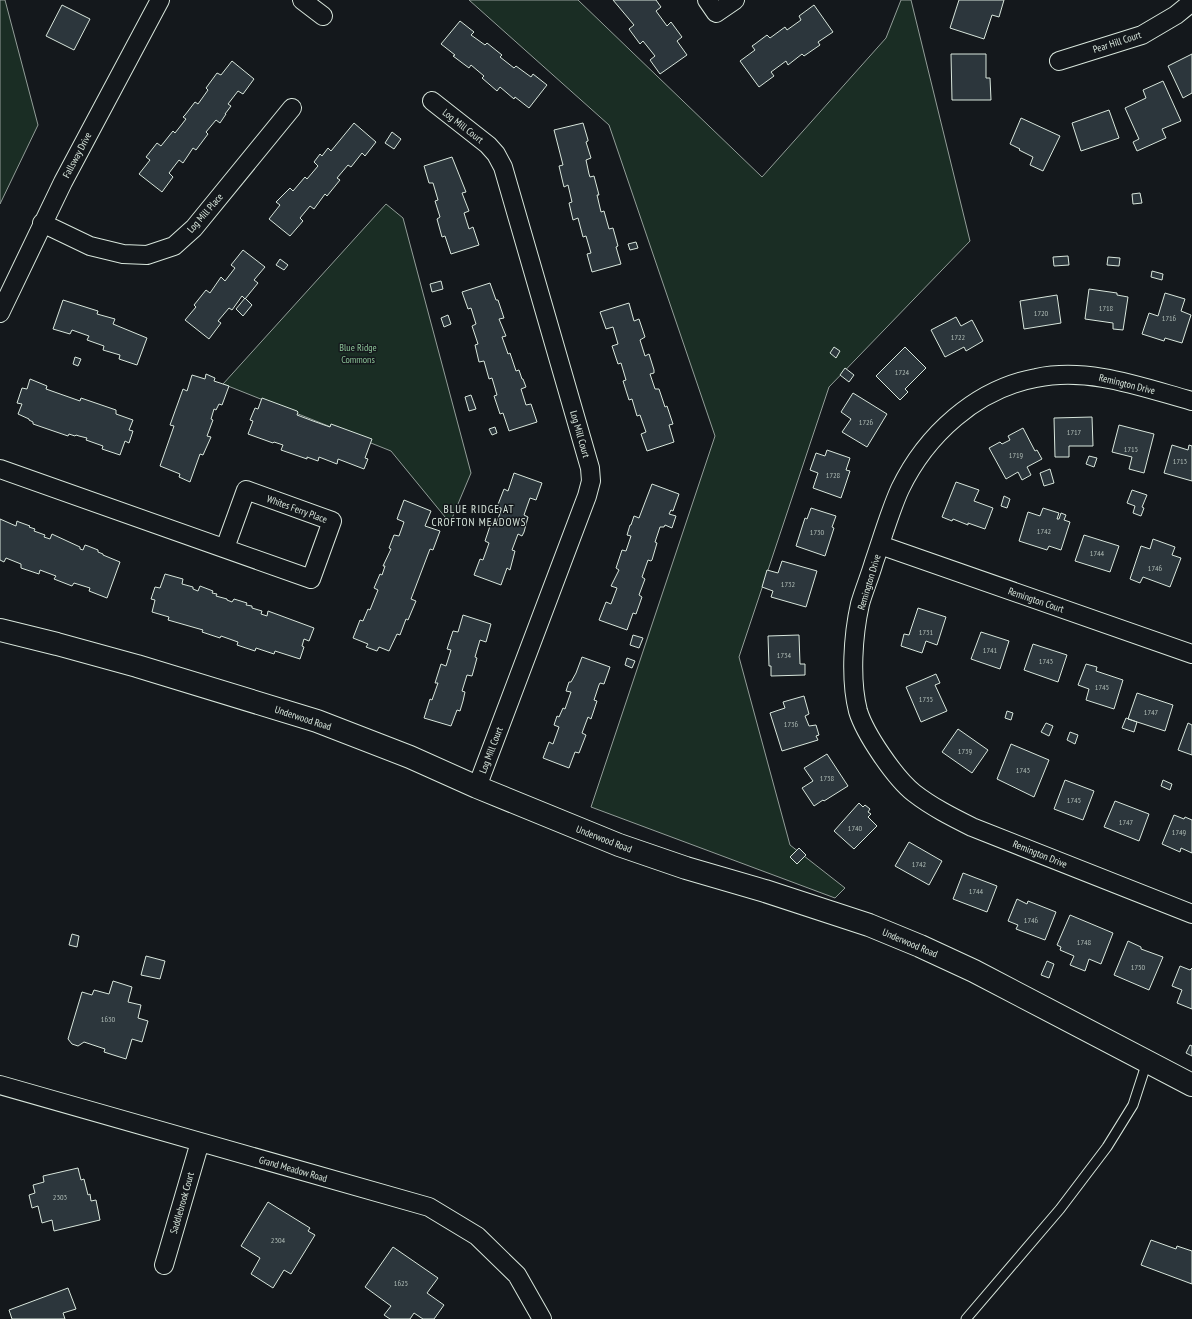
<svg xmlns="http://www.w3.org/2000/svg" width="1192" height="1319" viewBox="0 0 1192 1319" font-family="'PT Sans Narrow',sans-serif">
<rect width="100%" height="100%" fill="#14181c"/>
<!-- green -->
<path fill="#1a2d24" stroke="#939e99" d="M0,0H5L38,125L0,204Z
M469,0H578L762,177L886,38L901,0H911L970,241L829,387L739,657L790,845L845,888L835,898L591,807L715,436L609,125Z
M386,204L403,218L471,473L450,523L391,451L223,384Z"/>
<!-- building -->
<path fill="#2c363c" stroke="#d8e6dc" d="M613,0H656L661,7L656,11L667,26L671,22L682,37L677,41L687,55L660,74L650,60L655,56L643,41L640,44L629,29L634,25Z
M959,0H1004L999,17L992,15L984,39L950,28Z
M62,5L90,19L74,50L46,36Z
M814,5L833,32L818,42L820,45L804,56L802,54L788,65L786,61L771,72L774,76L759,87L740,61L755,50L752,46L755,44L767,35L770,38L785,27L787,30L801,20L799,16Z
M460,21L474,32L471,35L485,45L487,43L502,55L500,57L514,68L516,66L531,77L533,74L547,85L529,108L515,97L514,99L500,87L497,91L482,78L484,76L471,65L469,68L453,56L455,55L441,44Z
M951,54H986V78H990L991,100H952Z
M1192,54V93L1183,98L1168,66Z
M232,61L254,79L243,94L238,91L228,104L231,106L225,114H226L220,123L216,120L206,132L208,134L196,150L193,148L183,163L179,160L169,173L173,177L162,192L139,174L150,160L146,157L157,143L161,146L173,131L175,133L186,119L183,117L185,115L195,102L198,104L208,90L206,88L217,73L221,75Z
M1163,81L1181,121L1162,129L1166,138L1137,151L1133,142L1139,139L1125,108L1146,98L1143,90Z
M1109,110L1119,138L1081,151L1072,123Z
M1021,118L1060,136L1043,171L1030,165L1033,157L1019,150L1020,149L1010,144Z
M354,123L376,142L365,156L362,153L351,167L348,165L337,178L340,180L327,196L325,194L314,209L310,206L300,218L303,221L290,236L269,219L280,205L276,202L290,188L293,191L305,177L307,179L318,166L314,162L320,154L322,156L328,148L331,151Z
M583,123L588,140V141L586,142L591,158L586,160L589,174L590,177L594,176L599,195H597L601,212L604,211L609,229L613,228L618,246L616,247L621,264L592,272L587,254L591,253L586,236L583,237L578,218L573,220L569,203L572,202L568,185L564,187L563,183L559,166L563,165L554,130Z
M392,132L401,139L394,149L385,143Z
M452,157L466,192L462,193L469,211L464,213L469,229L473,227L479,245L451,254L445,236L442,237L437,219L440,217L435,201L438,200L433,183H429L424,166Z
M1140,193L1142,203L1133,204L1132,194Z
M636,242L638,248L630,250L628,244Z
M243,250L265,267L254,280L258,283L245,299L242,296L232,310L229,308L218,321L221,323L209,339L185,320L196,307L194,305L206,290L210,293L221,277L225,281L235,268L231,265Z
M1068,256L1069,265L1054,266L1053,257Z
M1108,257L1120,258L1119,266L1107,265Z
M280,259L288,265L284,270L276,265Z
M1152,271L1163,274L1162,280L1151,277Z
M441,281L443,289L432,292L430,284Z
M490,283L496,300H498L504,318L499,319L506,336L502,337L507,351L508,354L510,353L516,371L519,370L522,379H523L526,387L521,389L526,405L531,404L537,422L509,431L503,413L500,414L494,396L497,395L492,378L489,379L484,361L479,362L475,345L478,344L472,326L476,324L471,308L468,309L462,292Z
M1089,289L1117,293V295L1128,297L1123,330L1113,329V323L1085,319Z
M1165,293L1185,299L1181,311L1191,315L1182,343L1165,338L1164,341L1142,334L1149,313L1158,316Z
M1057,295L1061,323L1024,329L1020,301Z
M245,298L252,305L243,316L236,309Z
M63,300L98,311L97,314L115,319L113,324L147,338L137,365L119,359L120,355L103,350L104,346L87,340L89,336L72,330L70,334L53,329Z
M629,303L634,321L639,319L645,337L640,340L645,356L649,354L654,370V373L650,374L655,389H659L665,407L667,406L673,424L669,425L674,442L647,451L641,434L646,432L640,415L637,416L632,399L629,400L623,381L626,380L621,363L618,364L612,346L618,344L613,327L606,329L600,312Z
M448,315L451,324L444,327L441,318Z
M956,317L961,326L972,320L983,341L966,351L964,347L945,357L931,330Z
M834,347L840,351L836,358L830,353Z
M905,347L926,368L905,389L908,392L900,400L876,376Z
M75,357L81,359L78,366L73,364Z
M845,368L854,375L849,382L840,375Z
M206,374L215,378L214,381L229,386L222,405L219,404L216,410L214,409L211,419L213,420L207,436L211,437L203,455L200,454L190,482L179,477L180,474L160,466L174,426L170,425L183,389L187,391L192,375L205,379Z
M30,379L47,386L46,389L80,401L81,398L116,410V414L133,420L129,430L133,431L129,443L125,441L120,455L102,449L103,446L86,440L87,438L79,436L76,435L75,436L69,434L68,436L33,424V422L29,420V419L18,414L22,404L17,403L22,388L27,389Z
M853,393L887,414L867,447L842,432L851,419L841,412Z
M471,395L476,409L469,411L465,397Z
M262,398L297,411L298,412L297,415L313,421L330,427L331,424L372,439L365,458L368,459L364,469L338,459L337,464L319,457L318,461L307,457V459L281,450L283,445L274,442L273,443L248,434L253,421L250,420L255,408L258,409Z
M1092,417L1093,446H1069V457H1055L1054,418Z
M1119,425L1154,434L1144,473L1129,469L1132,457L1112,452Z
M495,427L497,433L492,435L489,429Z
M1023,428L1035,451L1037,450L1042,459L1027,467L1031,475L1022,480L1018,472L1006,479L989,448L1000,442L1002,444L1010,440L1008,436Z
M1172,445L1188,450L1189,445L1192,446V481L1164,473Z
M827,450L850,458L846,470L850,471L841,498L813,488L818,473L810,470L816,453L825,456Z
M1089,456L1097,458L1094,467L1086,464Z
M1050,469L1054,483L1044,486L1040,473Z
M514,473L542,483L536,500L530,498L524,515L528,517L524,532L522,536L518,534L512,550L515,551L510,570L507,568L501,585L474,575L480,559L483,560L489,543L485,541L491,523L496,525L501,510V508L497,507L504,489L508,491Z
M956,482L979,490L974,501L993,508L985,529L968,523V525L953,519L952,521L942,517Z
M652,484L679,494L673,511L671,510L669,514L676,516L672,528L665,525L664,527H660L655,542L657,543L652,560L651,561L648,560L642,577L645,579L639,595L642,597L636,614L633,613L627,630L599,620L606,602L611,604L617,588L611,586L619,570L616,568L622,550L626,551L631,536L627,535L630,525H631L634,516L639,518Z
M1132,490L1147,495L1142,507L1144,508L1141,516L1133,513L1135,506L1127,503Z
M1004,496L1010,499L1007,508L1001,506Z
M404,500L431,511L425,526L440,531L433,550L430,549L411,599L416,601L408,620L406,619L400,635L397,634L389,651L379,647L377,651L366,647L368,644L353,638L360,620L363,621L368,609L370,610L378,590L374,588L380,574L382,575L385,566H383L391,549L389,548L394,535L399,536L404,522L397,519Z
M811,508L836,516L832,527L834,528L825,556L796,546L805,518L807,519Z
M1043,508L1059,513L1057,519H1059L1061,513L1066,515L1064,520L1070,522L1061,550L1049,546L1047,550L1019,541L1028,512L1040,516Z
M0,519L16,526L17,521L19,522L30,526L29,527L35,529L34,531L45,535L44,537L50,539L52,534L54,535L80,547V549L83,550L85,545L88,546L98,550V552L103,554V555L120,562L107,598L89,591L90,588L74,583L72,586L54,579L56,576L40,570L39,574L21,568V564L6,558L4,562L0,560Z
M1084,535L1119,546L1110,572L1075,561Z
M1153,539L1175,547L1172,555L1181,558L1170,587L1143,577L1140,583L1130,579L1141,546L1150,549Z
M782,561L817,571L806,607L771,597L773,591L762,587L767,570L778,573Z
M165,574L183,579L182,584L193,587V589L198,591L200,586L213,591L212,593L217,594L216,596L227,599V600L232,602L234,599L247,603L246,605L252,606V608L262,611L261,614L267,616L268,611L314,628L309,641L304,639L302,646L304,647L300,659L275,651L274,654L256,648L255,651L237,645L238,642L221,636L220,638L202,632L203,630L168,620L169,617L152,612L155,600L151,599L155,587L160,588Z
M918,608L946,617L937,645L926,641L922,653L901,646L904,634L909,635Z
M463,615L491,624L486,642L480,640L475,657L477,658L472,676L467,675L462,691L465,692L463,701L460,711L457,710L451,726L424,718L430,699L432,700L438,683H435L441,664L446,666L451,650L447,649L453,631L458,632Z
M981,632L1009,641L1000,669L971,659Z
M633,635L643,638L639,648L630,645Z
M799,635L800,664H805V675L771,676V666H769L768,636Z
M1033,644L1067,655L1058,682L1024,670Z
M582,657L610,667L604,684L600,683L599,685L594,700L597,701L591,719L588,717L582,733L586,735L579,753L575,752L569,768L543,758L549,742L553,744L559,727L554,725L557,716L559,717L563,708L565,709L571,692L566,691L569,682H571L576,673Z
M627,658L635,661L632,668L625,665Z
M1086,664L1097,667L1096,671L1123,680L1114,709L1086,700L1089,689L1078,685Z
M936,674L940,683L935,685L947,711L921,722L906,687Z
M1137,693L1173,705L1165,731L1128,719Z
M804,696L809,714L805,716L809,726L816,725L819,735L816,736L818,740L782,751L770,713L785,708L783,702Z
M1007,711L1013,713L1011,720L1005,718Z
M1126,718L1137,722L1134,732L1122,728Z
M1046,723L1053,726L1049,736L1041,732Z
M1188,723L1192,725V755L1178,750Z
M958,729L988,750L972,773L942,752Z
M1070,732L1078,735L1075,744L1067,740Z
M1011,744L1049,760L1034,797L997,779Z
M827,754L848,786L824,801L823,800L814,806L802,788L813,781L804,768Z
M1065,780L1094,791L1083,820L1054,809Z
M1163,780L1172,784L1170,790L1161,786Z
M1115,801L1149,814L1139,841L1104,827Z
M859,803L863,807L865,805L870,809L868,812L871,814L868,817L877,826L854,849L834,831Z
M1174,815L1184,819L1185,817L1192,820V853L1181,848L1180,852L1162,844Z
M909,842L942,861L929,885L895,866Z
M799,848L806,855L797,864L790,857Z
M963,873L997,886L987,912L953,899Z
M1017,899L1027,904L1028,901L1056,912L1045,940L1016,929L1018,925L1008,921Z
M1070,915L1113,933L1101,964L1089,959L1085,971L1070,965L1074,956L1060,950L1061,947L1057,945Z
M72,934L79,936L77,947L69,945Z
M1128,941L1141,947V949L1163,957L1149,990L1114,975Z
M146,956L165,961L160,979L141,975Z
M1047,961L1054,964L1049,978L1041,975Z
M1180,966L1190,970L1192,968V1009L1177,1003L1182,990L1172,986Z
M113,981L132,987L128,1002L141,1005L138,1018L148,1021L142,1042L132,1039L126,1059L104,1052L105,1049L84,1042L78,1046L72,1044L68,1039L82,992L92,995L94,990L109,994Z
M1190,1045L1192,1046V1056L1186,1053Z
M78,1168L81,1180L84,1179L88,1195L90,1194L91,1201L96,1200L100,1220L54,1231L52,1220L42,1223L38,1206L32,1208L29,1195L35,1193L33,1185L44,1182L43,1176Z
M268,1202L310,1228L308,1231L315,1235L291,1274L284,1270L273,1288L251,1274L260,1258L241,1246Z
M1151,1240L1176,1249L1177,1246L1192,1251V1284L1141,1265Z
M393,1247L438,1278L427,1293L444,1305L434,1319H423L414,1313L410,1319H390L384,1315L391,1306L365,1287Z
M68,1288L76,1309L63,1313L65,1319H12L9,1310Z"/>
<g fill="none" stroke-linecap="round" stroke-linejoin="round">
<defs>
<path id="lane" d="M966,1319L1060,1209L1107,1147L1133,1105L1147,1062"/>
<path id="street" d="M302,0L323,16
M707,0L716,13L735,0
M1059,61L1142,35L1176,15L1192,2
M432,101L488,145L496,154L503,167L590,468L591,481L587,496L477,787
M42,223L90,246L123,254L147,255L174,246L194,228L292,108
M0,313L63,182L160,0
M1192,401C1141,387 1089,367 1036,378C976,389 926,435 900,489C890,511 882,539 874,562C870,576 864,590 860,604C853,635 850,680 858,711C865,734 895,778 914,793C932,807 952,817 972,827L1192,914
M0,469L311,579L332,521L246,490L225,548
M880,545L1192,654
M0,1085L429,1207L477,1236L517,1275L542,1319
M164,1265L200,1142"/>
<path id="secondary" d="M0,630L57,644L137,666L317,721L410,757L477,787L619,845L686,868L765,891L869,925L920,946L974,971L1192,1085"/>
</defs>
<!-- lane casing -->
<use href="#lane" stroke="#d8e6dc" stroke-width="11"/>
<!-- street casing -->
<use href="#street" stroke="#d8e6dc" stroke-width="20"/>
<!-- secondary casing -->
<use href="#secondary" stroke="#d8e6dc" stroke-width="24"/>
<!-- lane -->
<use href="#lane" stroke="#14181c" stroke-width="9"/>
<!-- street -->
<use href="#street" stroke="#14181c" stroke-width="18"/>
<!-- secondary -->
<use href="#secondary" stroke="#14181c" stroke-width="22"/>
</g>
<g text-anchor="middle" dominant-baseline="central" stroke-width="3" stroke-linejoin="round" paint-order="stroke">
<!-- number labels -->
<g font-size="8" fill="#adbab4">
<text x="1106" y="308">1718</text>
<text x="1041" y="313">1720</text>
<text x="1169" y="318">1716</text>
<text x="958" y="337">1722</text>
<text x="902" y="372">1724</text>
<text x="866" y="422">1726</text>
<text x="1074" y="432">1717</text>
<text x="1131" y="449">1715</text>
<text x="1016" y="455">1719</text>
<text x="1180" y="461">1713</text>
<text x="833" y="475">1728</text>
<text x="1044" y="531">1742</text>
<text x="817" y="532">1730</text>
<text x="1097" y="553">1744</text>
<text x="1155" y="568">1746</text>
<text x="788" y="584">1732</text>
<text x="926" y="632">1731</text>
<text x="990" y="650">1741</text>
<text x="784" y="655">1734</text>
<text x="1046" y="661">1743</text>
<text x="1102" y="687">1745</text>
<text x="926" y="699">1735</text>
<text x="1151" y="712">1747</text>
<text x="791" y="724">1736</text>
<text x="965" y="751">1739</text>
<text x="1023" y="770">1743</text>
<text x="827" y="778">1738</text>
<text x="1074" y="800">1745</text>
<text x="1126" y="822">1747</text>
<text x="855" y="828">1740</text>
<text x="1179" y="832">1749</text>
<text x="919" y="864">1742</text>
<text x="976" y="891">1744</text>
<text x="1031" y="920">1746</text>
<text x="1084" y="942">1748</text>
<text x="1138" y="967">1750</text>
<text x="108" y="1019">1630</text>
<text x="60" y="1197">2303</text>
<text x="278" y="1240">2304</text>
<text x="401" y="1283">1625</text>
</g>
<!-- street labels -->
<g font-size="10" fill="#d8e6dc" stroke="#14181c">
<text transform="translate(1117 42) rotate(-18)">Pear Hill Court</text>
<text transform="translate(463 126) rotate(38)">Log Mill Court</text>
<text transform="translate(77 155) rotate(-62)">Fallsway Drive</text>
<text transform="translate(205 213) rotate(-49)">Log Mill Place</text>
<text transform="translate(1127 384) rotate(14)">Remington Drive</text>
<text transform="translate(580 434) rotate(74)">Log Mill Court</text>
<text transform="translate(297 509) rotate(20)">Whites Ferry Place</text>
<text transform="translate(869 582) rotate(-73)">Remington Drive</text>
<text transform="translate(1036 600) rotate(19)">Remington Court</text>
<text transform="translate(303 718) rotate(18)">Underwood Road</text>
<text transform="translate(491 750) rotate(-69)">Log Mill Court</text>
<text transform="translate(604 839) rotate(21)">Underwood Road</text>
<text transform="translate(1040 854) rotate(22)">Remington Drive</text>
<text transform="translate(910 943) rotate(23)">Underwood Road</text>
<text transform="translate(293 1169) rotate(16)">Grand Meadow Road</text>
<text transform="translate(182 1203) rotate(-74)">Saddlebrook Court</text>
</g>
<!-- park labels -->
<g font-size="10" fill="#8ac095" stroke="#14181c">
<text x="358" y="347">Blue Ridge<tspan x="358" dy="12">Commons</tspan></text>
</g>
<!-- neighbourhood labels -->
<g font-size="11" letter-spacing="1" fill="#d8e6dc" stroke="#14181c">
<text x="479" y="509">BLUE RIDGE AT<tspan x="479" dy="13">CROFTON MEADOWS</tspan></text>
</g>
</g>
</svg>
